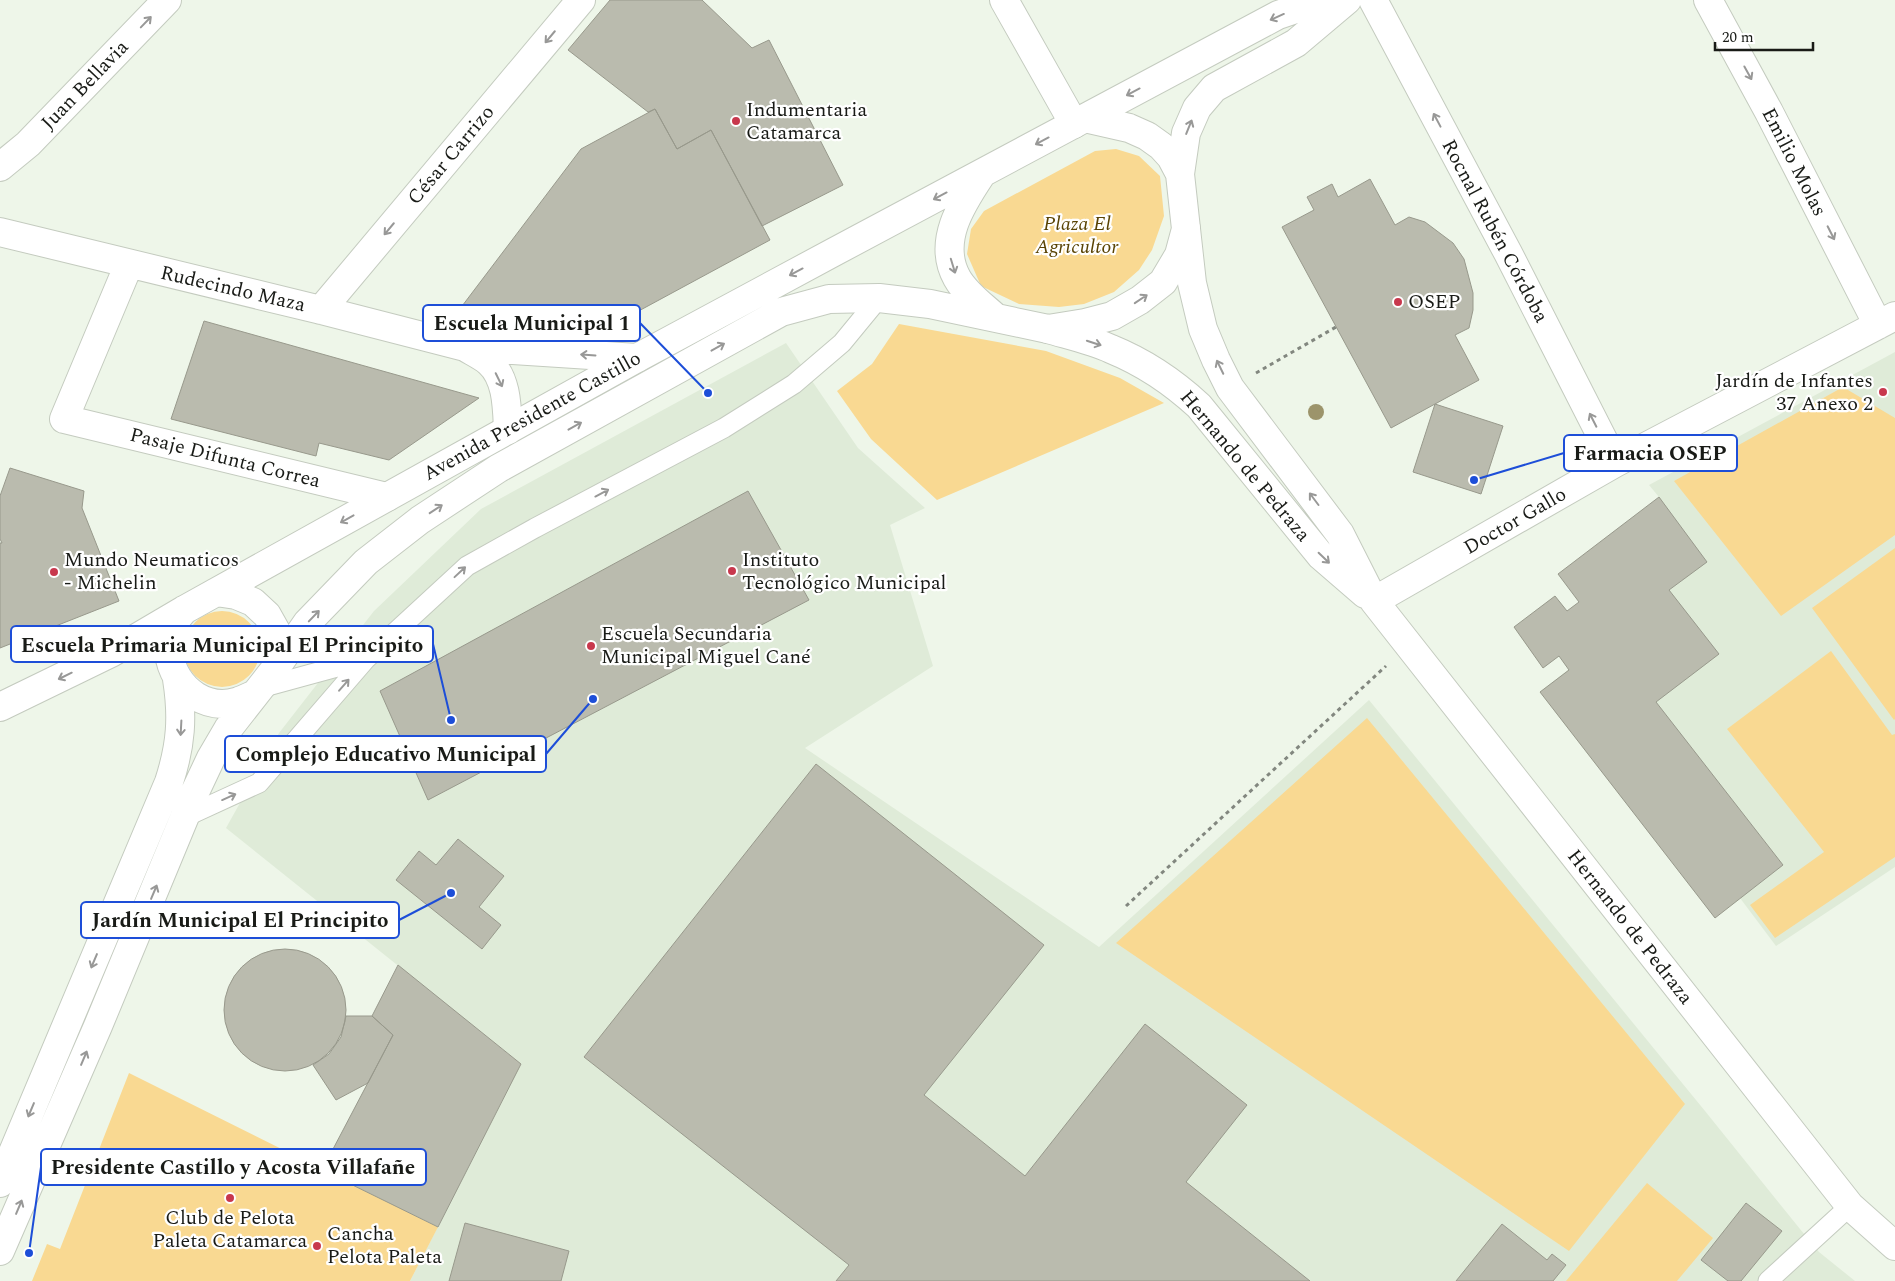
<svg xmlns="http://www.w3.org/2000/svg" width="1895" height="1281" viewBox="0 0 1895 1281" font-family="Spectral,serif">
<rect width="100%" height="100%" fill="#eef6e9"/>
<!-- built -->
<path fill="#dfebd8" d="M786,343L858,448L925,508L890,525L933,666L805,748L1099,947L1369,700L1705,1111L1800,1229L1819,1252L1855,1281H410L521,1064L226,828L279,733L374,611L481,509Z
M1895,352V867L1776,946L1740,898L1715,918L1540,692L1569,669L1559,656L1543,668L1514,627L1555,596L1567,611L1579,602L1659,497L1649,485Z"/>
<!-- green -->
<path fill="#f9d992" d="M1116,149L1139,156L1160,176L1164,216L1152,250L1139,270L1114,292L1084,304L1059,307L1019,304L981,286L967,254L971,229L984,211L1095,151Z
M899,324L1046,351L1120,378L1164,403L937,500L871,439L837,391L872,364Z
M1843,387L1895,418V535L1781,616L1674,481Z
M1895,548V719L1894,720L1812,608Z
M184 649a38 38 0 1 1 76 0a38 38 0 1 1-76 0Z
M1831,651L1892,735L1895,734V857L1775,938L1750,905L1824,852L1727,729Z
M1367,718L1685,1104L1569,1251L1116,943Z
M129,1073L438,1227L410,1281H32L47,1244L60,1249Z
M1647,1183L1713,1238L1677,1281H1566Z"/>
<!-- building -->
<path fill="#babbae" stroke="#98998c" d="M610,0H702L752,48L769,40L843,185L762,226L711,130L677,149L655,109L648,112L568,50Z
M655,109L677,149L711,130L770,240L622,320L453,318L581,149Z
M1370,179L1395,225L1409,217L1425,222L1453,243L1464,259L1473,293V310L1469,328L1455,335L1479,380L1391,428L1282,227L1314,210L1307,197L1332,184L1338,197Z
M204,321L479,398L389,460L319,443L316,456L171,419Z
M1435,404L1503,426L1481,494L1413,472Z
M10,468L84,491L82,508L119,601L0,648V543H2L0,539V496Z
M748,491L809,600L428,800L380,691Z
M1659,497L1707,562L1669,590L1719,654L1656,702L1783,865L1715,918L1540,692L1569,670L1559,656L1543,668L1514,627L1555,596L1567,611L1579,602L1558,574Z
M816,764L1044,945L924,1095L1025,1176L1145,1024L1247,1105L1186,1182L1310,1281H836L849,1265L584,1057Z
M458,839L504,876L479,907L501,925L482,949L396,880L419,851L436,865Z
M224 1010a61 61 0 1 1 122 0a61 61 0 1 1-122 0Z
M398,965L521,1064L438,1227L322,1170L393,1035L372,1016Z
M346,1016H372L393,1035L368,1083L336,1100L313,1065L329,1054L341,1037Z
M1746,1203L1782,1231L1741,1281H1728L1701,1260Z
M465,1223L569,1251L561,1281H449Z
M1502,1224L1547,1260L1552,1254L1566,1265L1553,1281H1456Z"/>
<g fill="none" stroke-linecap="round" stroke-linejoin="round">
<defs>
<path id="service" d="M260,688L366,659
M185,817L259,783L366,659L467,566L535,528L724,428L794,384L842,343L879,298
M1768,1281L1850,1206"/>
<path id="minor" d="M1004,0L1074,124
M1373,0L1508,253L1615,463
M1708,0L1769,112L1878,325
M0,167L28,144L167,0
M1186,229L1192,283L1203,329L1216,360L1230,388L1340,534L1374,601L1850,1206L1895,1246
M0,232L321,310L465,347L637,358
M129,264L64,419L387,497
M321,310L581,0
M1048,329C1068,335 1091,340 1111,349C1143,362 1173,382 1199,406L1321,556L1365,594
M465,347C473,352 482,356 489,362C507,378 507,407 508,430
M1374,601L1615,463L1895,316"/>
<path id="secondary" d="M1180,174L1186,133L1197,108L1214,88L1296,43L1347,0
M981,175C961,205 937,242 957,278C966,294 982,305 995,317
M184,610C180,615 175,620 173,626C158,661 184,703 222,704C235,704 244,699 255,694
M275,669L307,623L366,562L420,520L499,468L781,312L829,299L879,298L930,304L1048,329L1085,323L1112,316L1140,300L1163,282L1179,255L1186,229L1180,174L1171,157L1161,146L1147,136L1129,128L1085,118
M0,707L111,653L184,610L637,358L834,252L1278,15L1322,0
M0,1183L169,782C181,745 183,717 177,679
M0,1251L98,1026L195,792L211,758L228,729L275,669L279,650L276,631L267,615L253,602L236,595L216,592"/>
</defs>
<!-- service casing -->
<use href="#service" stroke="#c4cbbf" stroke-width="21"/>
<!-- minor casing -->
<use href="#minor" stroke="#c4cbbf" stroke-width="30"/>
<!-- secondary casing -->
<use href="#secondary" stroke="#c4cbbf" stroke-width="30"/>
<!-- path -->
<path stroke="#82877f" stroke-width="3" stroke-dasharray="4 4" stroke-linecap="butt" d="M1256,373L1336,327
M1126,906L1386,666"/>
<!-- service -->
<use href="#service" stroke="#fff" stroke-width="19"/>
<!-- minor -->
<use href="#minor" stroke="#fff" stroke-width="28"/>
<!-- secondary -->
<use href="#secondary" stroke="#fff" stroke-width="28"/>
</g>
<!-- trees -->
<circle fill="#9c946b" cx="1316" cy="412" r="8"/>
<!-- one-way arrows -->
<defs><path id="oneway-shaft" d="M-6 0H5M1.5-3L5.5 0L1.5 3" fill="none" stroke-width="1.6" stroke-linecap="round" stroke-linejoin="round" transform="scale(1.25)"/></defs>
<g stroke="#989897">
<use href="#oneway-shaft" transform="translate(1277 17) rotate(156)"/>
<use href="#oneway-shaft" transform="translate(146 22) rotate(-46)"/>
<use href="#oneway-shaft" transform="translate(550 37) rotate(130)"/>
<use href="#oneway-shaft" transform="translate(1748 73) rotate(61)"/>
<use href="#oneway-shaft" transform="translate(1133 92) rotate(152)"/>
<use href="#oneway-shaft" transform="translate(1437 120) rotate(-118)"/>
<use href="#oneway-shaft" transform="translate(1189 127) rotate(-68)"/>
<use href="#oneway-shaft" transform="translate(1042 141) rotate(152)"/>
<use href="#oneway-shaft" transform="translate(940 196) rotate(152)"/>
<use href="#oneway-shaft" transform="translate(389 229) rotate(130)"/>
<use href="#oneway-shaft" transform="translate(1831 233) rotate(63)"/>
<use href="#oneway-shaft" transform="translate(953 266) rotate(73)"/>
<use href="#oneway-shaft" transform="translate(796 272) rotate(152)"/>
<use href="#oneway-shaft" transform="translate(1141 299) rotate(-34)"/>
<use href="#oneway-shaft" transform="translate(1094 343) rotate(18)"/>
<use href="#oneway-shaft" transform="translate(718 347) rotate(-29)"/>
<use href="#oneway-shaft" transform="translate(588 355) rotate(-176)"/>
<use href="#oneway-shaft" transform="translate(1220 367) rotate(-116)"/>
<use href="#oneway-shaft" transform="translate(499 380) rotate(64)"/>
<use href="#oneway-shaft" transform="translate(1593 420) rotate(-117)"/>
<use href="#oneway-shaft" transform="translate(575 426) rotate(-29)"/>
<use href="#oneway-shaft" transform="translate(602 493) rotate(-28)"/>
<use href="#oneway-shaft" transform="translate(1314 499) rotate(-127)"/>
<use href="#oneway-shaft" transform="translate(436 509) rotate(-33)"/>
<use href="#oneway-shaft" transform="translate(347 519) rotate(151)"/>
<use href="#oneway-shaft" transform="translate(1324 558) rotate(44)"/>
<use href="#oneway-shaft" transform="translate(460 572) rotate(-43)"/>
<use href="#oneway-shaft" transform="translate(314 616) rotate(-46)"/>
<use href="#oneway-shaft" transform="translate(65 676) rotate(154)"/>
<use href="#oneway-shaft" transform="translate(344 685) rotate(-49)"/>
<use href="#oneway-shaft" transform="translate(181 728) rotate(93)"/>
<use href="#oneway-shaft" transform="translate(229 797) rotate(-24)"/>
<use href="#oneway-shaft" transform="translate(154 892) rotate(-67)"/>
<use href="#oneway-shaft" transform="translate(94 961) rotate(113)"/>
<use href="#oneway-shaft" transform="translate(84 1058) rotate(-67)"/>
<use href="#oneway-shaft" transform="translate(31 1110) rotate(113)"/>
<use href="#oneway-shaft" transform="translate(19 1207) rotate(-67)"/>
</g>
<!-- markers -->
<g fill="#c8384d" stroke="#fff" stroke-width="2">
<circle cx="736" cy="121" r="5"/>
<circle cx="1398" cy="302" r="5"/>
<circle cx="1883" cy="392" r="5"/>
<circle cx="732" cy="571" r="5"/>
<circle cx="54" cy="572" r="5"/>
<circle cx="591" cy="646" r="5"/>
<circle cx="230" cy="1198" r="5"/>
<circle cx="317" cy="1246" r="5"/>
</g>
<g text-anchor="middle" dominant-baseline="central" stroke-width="4.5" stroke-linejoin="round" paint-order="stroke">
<!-- street labels -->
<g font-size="20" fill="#191b17" stroke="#fff">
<text transform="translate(85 85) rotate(-46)">Juan Bellavia</text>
<text transform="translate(451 155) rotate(-50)">César Carrizo</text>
<text transform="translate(1794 162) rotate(63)">Emilio Molas</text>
<text transform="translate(1495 231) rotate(62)">Rocnal Rubén Córdoba</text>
<text transform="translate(233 289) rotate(13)">Rudecindo Maza</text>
<text transform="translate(532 416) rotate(-29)">Avenida Presidente Castillo</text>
<text transform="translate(225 458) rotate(14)">Pasaje Difunta Correa</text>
<text transform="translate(1245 466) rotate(50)">Hernando de Pedraza</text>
<text transform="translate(1515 521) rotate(-30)">Doctor Gallo</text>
<text transform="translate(1630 927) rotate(52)">Hernando de Pedraza</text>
</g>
<!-- poi labels -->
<g font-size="20" fill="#191b17" stroke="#fff" text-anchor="start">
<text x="746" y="110">Indumentaria<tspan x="746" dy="23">Catamarca</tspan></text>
<text x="1408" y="302">OSEP</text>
<text x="1873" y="381" text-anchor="end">Jardín de Infantes<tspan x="1873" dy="23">37 Anexo 2</tspan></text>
<text x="64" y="560">Mundo Neumaticos<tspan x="64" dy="23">- Michelin</tspan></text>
<text x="742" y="560">Instituto<tspan x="742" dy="23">Tecnológico Municipal</tspan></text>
<text x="601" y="634">Escuela Secundaria<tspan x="601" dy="23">Municipal Miguel Cané</tspan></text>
<text x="230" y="1218" text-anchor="middle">Club de Pelota<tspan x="230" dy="23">Paleta Catamarca</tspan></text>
<text x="327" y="1234">Cancha<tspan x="327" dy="23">Pelota Paleta</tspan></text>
</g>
<!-- park labels -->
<g font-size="20" font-style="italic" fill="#594304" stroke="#fff">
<text x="1077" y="224">Plaza El<tspan x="1077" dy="23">Agricultor</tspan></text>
</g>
</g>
<!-- callouts -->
<path fill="none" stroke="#1d4ed8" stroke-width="2" d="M708 393L640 323M1474 480L1564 453M451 720L433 644M593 699L546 754M451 893L399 920M29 1253L41 1167"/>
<g fill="#1d4ed8" stroke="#fff" stroke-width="2">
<circle cx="708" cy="393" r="5"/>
<circle cx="1474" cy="480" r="5"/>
<circle cx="451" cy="720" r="5"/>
<circle cx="593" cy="699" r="5"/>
<circle cx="451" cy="893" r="5"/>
<circle cx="29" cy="1253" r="5"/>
</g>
<g fill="#fff" stroke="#1d4ed8" stroke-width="2">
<rect x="423" y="305" width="217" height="36" rx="5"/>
<rect x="1564" y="435" width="173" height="36" rx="5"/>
<rect x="11" y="626" width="422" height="36" rx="5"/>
<rect x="225" y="736" width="321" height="36" rx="5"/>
<rect x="81" y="902" width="318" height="36" rx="5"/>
<rect x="41" y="1149" width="385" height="36" rx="5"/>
</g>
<g font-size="21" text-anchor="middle" font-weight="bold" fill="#191b17">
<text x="532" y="330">Escuela Municipal 1</text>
<text x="1650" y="460">Farmacia OSEP</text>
<text x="222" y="652">Escuela Primaria Municipal El Principito</text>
<text x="386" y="761">Complejo Educativo Municipal</text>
<text x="240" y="927">Jardín Municipal El Principito</text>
<text x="233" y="1174">Presidente Castillo y Acosta Villafañe</text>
</g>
<!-- scale -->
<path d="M1715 42v8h98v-8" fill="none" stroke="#191b17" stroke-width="2.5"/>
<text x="1722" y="42" font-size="15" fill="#191b17" stroke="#ffffff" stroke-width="4" paint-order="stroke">20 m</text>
</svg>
